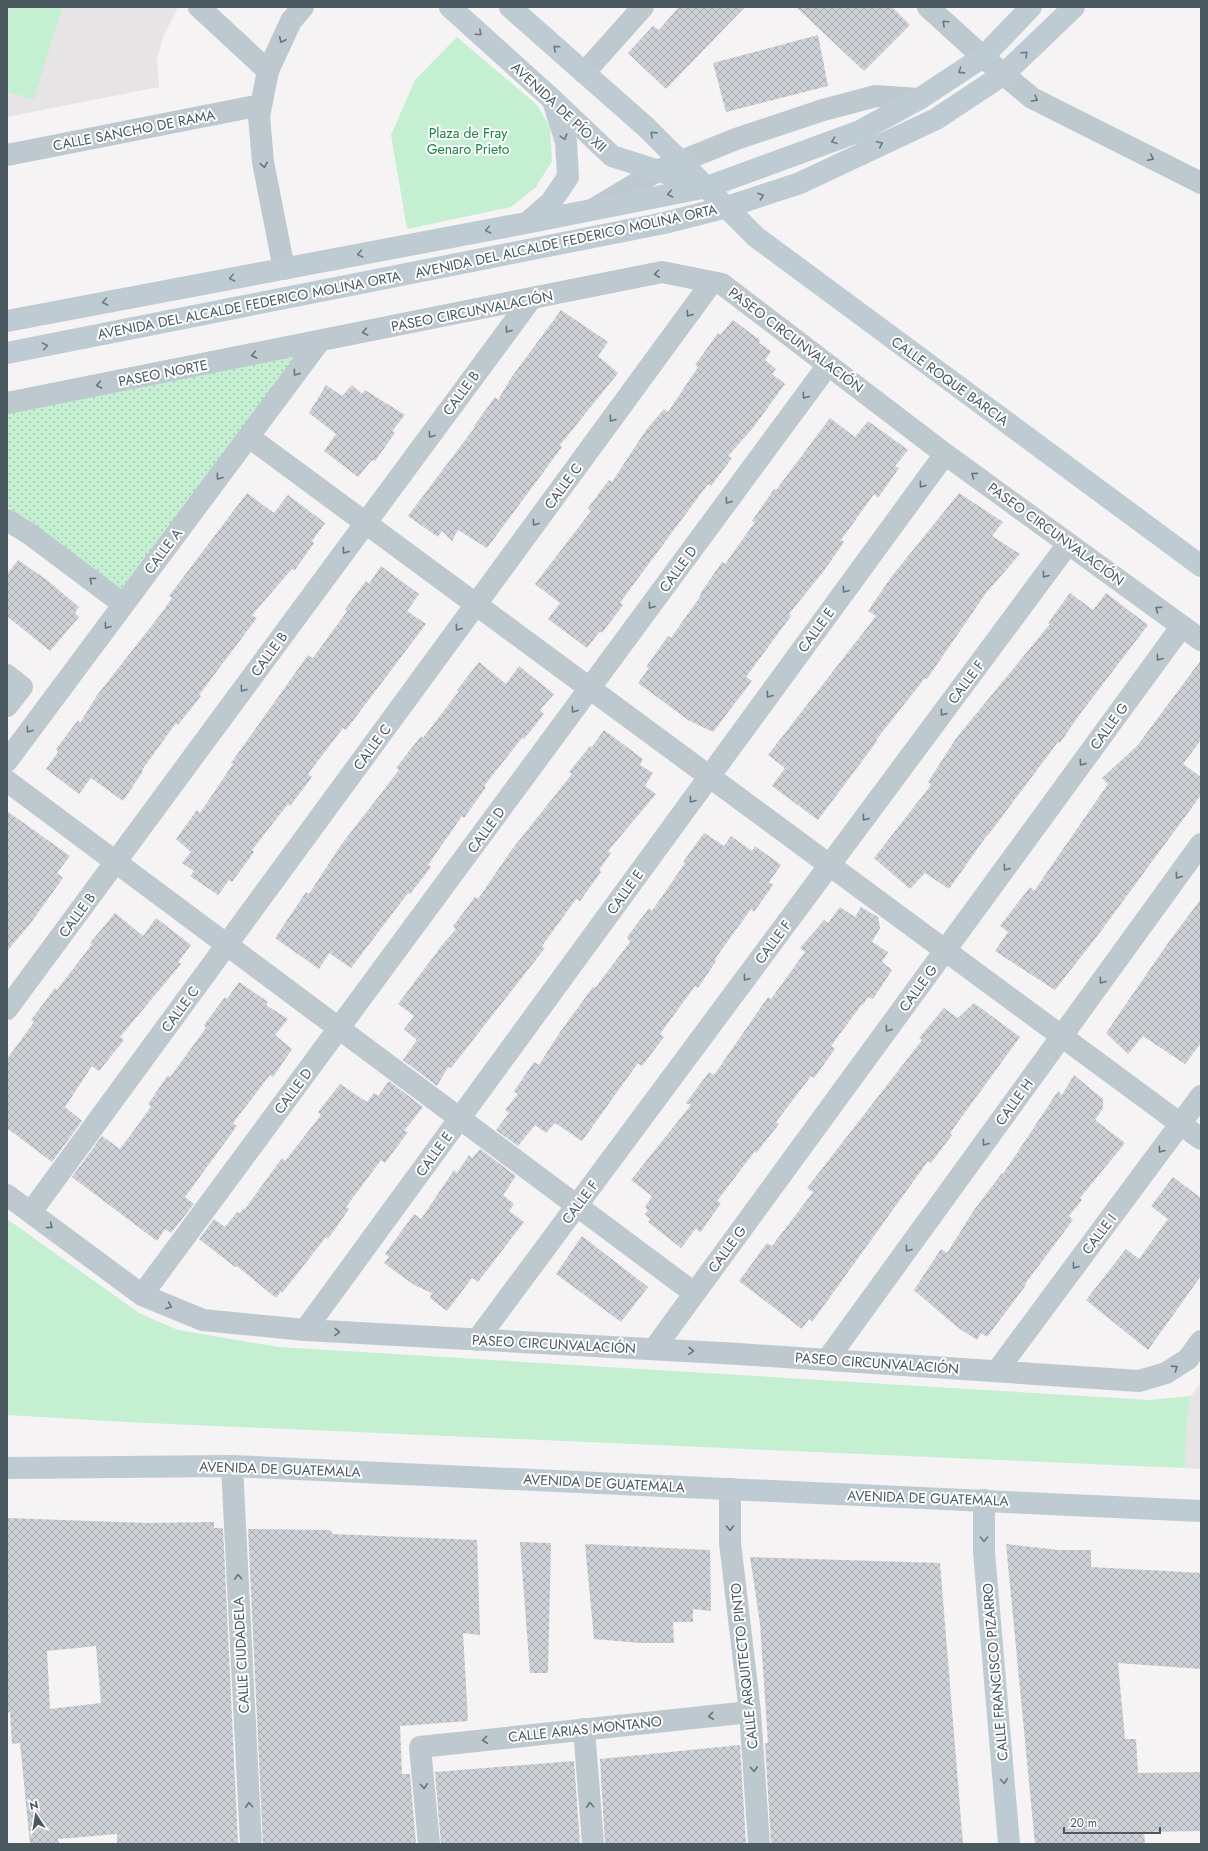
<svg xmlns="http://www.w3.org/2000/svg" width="1208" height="1851" viewBox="0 0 1208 1851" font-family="Jost,sans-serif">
<defs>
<pattern id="garden-dots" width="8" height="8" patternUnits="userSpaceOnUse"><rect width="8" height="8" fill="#c4f0d1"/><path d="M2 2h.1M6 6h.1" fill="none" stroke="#a1c5ad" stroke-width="1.8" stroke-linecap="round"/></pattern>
<pattern id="building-cross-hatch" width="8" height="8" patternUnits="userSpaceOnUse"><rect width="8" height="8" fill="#cdd0d5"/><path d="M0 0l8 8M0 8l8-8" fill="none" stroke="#a8acb0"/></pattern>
</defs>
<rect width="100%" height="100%" fill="#f5f3f3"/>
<!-- education -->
<path fill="#e6e4e5" d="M7,7H178L163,37L157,60L159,87L7,117Z
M1201,1382V1469L1185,1468L1186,1430L1191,1396Z"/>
<!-- park -->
<path fill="#c4f0d1" d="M7,7H63L33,100L7,91Z
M457,37L537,105L550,127L552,161L536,187L511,207L407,229L391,135L415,80Z
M7,1219L139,1313L178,1330L279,1347L1149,1400L1191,1396L1186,1430L1185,1468L125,1422L7,1415Z"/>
<!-- garden -->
<path fill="url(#garden-dots)" d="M297,356L121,590L33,524L7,507V412Z"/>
<!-- building -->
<path fill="url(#building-cross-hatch)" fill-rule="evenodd" d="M679,7H745L666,89L628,53L653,26L659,30Z
M796,7H892L910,25L864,71Z
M818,35L828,86L726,112L713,63Z
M561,310L608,342L598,356L618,373L560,445L562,447L487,548L458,530L452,541L442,531L438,537L408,516L475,427L474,426L495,397L498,400L511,378Z
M733,320L760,340L759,343L771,351L765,360L776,369L772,374L785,384L752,429L728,456L732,458L711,486L708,484L633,585L620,603L623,605L602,633L600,631L587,648L548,619L560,603L535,584L591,511L588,508L609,480L612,482L646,430L664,409L668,412L698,367L695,365L718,333L720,335Z
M326,385L342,396L352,385L362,394L365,390L405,415L392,431L395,433L375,461L372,460L358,477L324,451L336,434L309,413Z
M830,418L855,437L868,421L908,450L895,466L899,468L878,498L874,494L841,540L844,542L823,572L789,614L791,616L746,677L752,681L713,732L688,720L638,683L649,668L646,667L668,636L671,638L701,595L700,594L722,562L725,564L755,522L752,521L774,489L776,490Z
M247,493L274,513L288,495L325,523L312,541L314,543L295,570L292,569L252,615L257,618L199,695L201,696L178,725L176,723L142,770L143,771L123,801L91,778L79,794L46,769L58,752L56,749L78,720L80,723L98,694L160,615L172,598L169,596Z
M959,493L1003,522L992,536L1020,554L986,593L927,679L925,678L876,740L877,741L818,820L772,786L785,768L768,755L876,616L868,611L892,576Z
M18,560L47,580L79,607L75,613L79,617L50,651L7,616V574Z
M381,566L419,594L407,611L426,624L346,730L343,728L308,774L312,777L290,806L288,804L252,850L254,852L232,882L229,880L218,895L190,876L194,871L182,863L191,852L176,839L197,810L200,813L233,764L231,763L308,655L313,658L347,611L345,609L366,581L369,584Z
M1070,593L1093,610L1106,593L1148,625L1080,714L1060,743L1058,742L989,834H988L949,889L925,873L910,889L874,858L931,785L928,782L957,737L1050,624L1048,623Z
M1201,660V740L1183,764L1201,777V795L1098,935L1055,990L995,951L1008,932L1000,926L1030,887L1034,891L1108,784L1102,778L1137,746Z
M479,662L506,684L519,666L554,694L540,710L544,714L524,739L522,738L484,786L486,787L464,818L462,816L428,865L431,867L410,894L408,893L351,968L329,953L319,969L275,938L306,892L309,894L341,845L399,770L396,768L421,736L423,738L459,691L457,690Z
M604,730L643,759L640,765L653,773L645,786L656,794L608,851L611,853L599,870L601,872L580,901L576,899L542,946L545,948L451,1068L448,1067L437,1086L403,1060L417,1040L404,1029L414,1016L398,1004L443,944L456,929L453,926L475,897L478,899L513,848L572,774L569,772L590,746L592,747Z
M7,811L70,856L57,873L63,878L30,924L7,951Z
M704,833L724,846L731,836L752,851L755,846L781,865L769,882L773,885L754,912L751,909L715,959L716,961L698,988L695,986L660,1034L664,1037L642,1066L638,1063L582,1141L555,1123L546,1133L535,1125L518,1146L496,1130L509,1113L505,1110L518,1094L514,1091L534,1062L539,1065L560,1032L593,987L595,988L630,942L627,937L649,908L652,911L685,863L683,862Z
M1201,899V1043L1185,1064L1143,1036L1128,1054L1106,1033L1168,943Z
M840,907L855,917L861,907L878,917L880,928L872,942L888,952L882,962L892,970L873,999L868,997L863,1005L862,1004L831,1046L835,1049L814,1078L811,1076L776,1122L779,1124L756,1153L755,1151L717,1201L721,1203L700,1233L696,1228L681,1248L648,1222L650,1219L645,1214L648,1210L645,1207L652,1196L631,1180L691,1105L686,1103L709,1072L714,1075L768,997L771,999L805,952L800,948L824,920L828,923Z
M115,913L143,936L156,918L191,945L178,962L181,964L120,1037L124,1040L99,1071L92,1066L65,1107L82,1121L52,1162L7,1128V1059L34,1022L31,1020L55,988L57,990L92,944L90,943Z
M239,982L268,1002L266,1005L288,1019L275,1035L292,1049L273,1077L270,1075L233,1123L237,1126L185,1197L194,1204L171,1233L165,1229L157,1241L72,1177L102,1136L120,1149L151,1107L148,1104L168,1075L170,1077L206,1028L204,1025L225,997L227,999Z
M974,1003L1020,1037L950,1133L952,1135L931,1163L928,1161L812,1322L809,1319L802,1329L739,1281L767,1243L772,1246L813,1192L807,1188L922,1040L919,1038L944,1008L958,1018Z
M1074,1075L1103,1099V1108L1095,1120L1125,1143L1080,1198L1082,1200L1069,1216L1073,1220L1025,1284L1026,1285L987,1337L981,1333L977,1340L957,1327L914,1290L941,1249L947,1253L974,1210L1002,1173L1003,1174L1058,1091L1062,1095Z
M389,1081L423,1107L404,1131L408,1132L385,1163L381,1160L346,1207L349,1209L328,1239L326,1237L282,1293L281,1291L276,1298L237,1266L235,1267L199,1239L214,1219L225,1227L237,1212L240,1213L244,1208L245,1209L282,1158L285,1161L321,1115L318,1112L340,1084L367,1102L374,1093L378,1096Z
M480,1149L516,1176L503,1195L514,1204L509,1211L524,1222L478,1282L472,1278L447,1311L430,1298L432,1293L414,1285L384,1263L389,1257L385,1254L414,1214L421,1219L454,1170L457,1173L469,1155L472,1158Z
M1173,1177L1201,1198V1276L1148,1350L1086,1300L1126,1249L1139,1259L1168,1219L1151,1206Z
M582,1236L648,1287L621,1322L556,1274Z
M7,1518L147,1523L214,1522V1528H223L238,1844H117V1834L58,1839L59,1844H30L20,1743L12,1744L10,1712L7,1713ZM96,1646L101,1703L50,1709L47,1651Z
M248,1529L330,1530L333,1534L477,1540L480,1635L463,1633L468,1721L400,1726L402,1774H410L416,1844H263Z
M520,1542L551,1543L548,1673H530Z
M585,1544L710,1550L711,1611L693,1609V1622H673L674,1643H640L594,1639Z
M1006,1544L1059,1550H1091V1567L1201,1573V1669L1118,1663L1125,1739H1136L1138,1773L1201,1772V1831L1144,1832L1145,1844H1035Z
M750,1557L940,1563L963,1844H771L765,1743H768L760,1624Z
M740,1745L746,1844H605L600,1759Z
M574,1761L580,1844H441L435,1772Z"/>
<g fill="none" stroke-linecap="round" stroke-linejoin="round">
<!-- street -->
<path stroke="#bec8cf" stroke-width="22" d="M199,7L268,71
M928,7L983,57L1032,98L1201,183
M584,73L643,7
M7,155L261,105
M594,209L657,171L736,139L823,110L876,96L919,99
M284,269L263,162L259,116L268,71L291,21L303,7
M7,403L662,272L722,284L945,454L1201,640
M249,437L1201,1139
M7,520L31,535L123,604
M7,675L22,687L7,706
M7,761L319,342
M7,781L694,1293
M7,1009L531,299
M7,1195L142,1295L203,1320L305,1330L739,1354L1139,1381L1166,1373L1188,1359L1201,1341
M31,1212L712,282
M142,1295L828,365
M305,1330L945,454
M477,1340L1068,544
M654,1349L1182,626
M827,1360L1201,844
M997,1371L1201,1096
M232,1466L251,1844
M730,1489V1543L750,1712L759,1844
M584,1729L593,1844
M429,1844L420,1747L750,1712"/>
<!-- secondary -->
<path stroke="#bfcbd3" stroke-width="22" d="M450,7L553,100L612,156L702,185
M510,7L647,128L756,237L1201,566
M529,221L551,202L568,177L566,142L553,101
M7,321L526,223L707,187L860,131L919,99L983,57L1031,7
M7,353L664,223L727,207L800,183L936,119L1004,74L1074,7
M7,1468L232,1466L1201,1511
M984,1500V1552L1009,1844"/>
</g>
<!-- one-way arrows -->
<defs><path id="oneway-chevron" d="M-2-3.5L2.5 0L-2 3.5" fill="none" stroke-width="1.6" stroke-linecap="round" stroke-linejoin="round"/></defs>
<g stroke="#67747c">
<use href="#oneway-chevron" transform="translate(945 23) rotate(-137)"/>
<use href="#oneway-chevron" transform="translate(282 40) rotate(115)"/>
<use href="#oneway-chevron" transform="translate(1035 99) rotate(30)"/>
<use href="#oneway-chevron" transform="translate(1151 158) rotate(27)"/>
<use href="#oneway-chevron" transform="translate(264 165) rotate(80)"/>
<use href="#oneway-chevron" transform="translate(657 274) rotate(172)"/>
<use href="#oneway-chevron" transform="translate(689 314) rotate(126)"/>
<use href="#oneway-chevron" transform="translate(508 330) rotate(126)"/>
<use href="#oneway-chevron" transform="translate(365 332) rotate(169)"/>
<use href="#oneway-chevron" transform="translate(254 355) rotate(169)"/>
<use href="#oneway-chevron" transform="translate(296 373) rotate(126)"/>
<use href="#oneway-chevron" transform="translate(99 385) rotate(169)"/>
<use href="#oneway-chevron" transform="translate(805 396) rotate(126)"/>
<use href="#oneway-chevron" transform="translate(612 419) rotate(126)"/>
<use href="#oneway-chevron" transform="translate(431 435) rotate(126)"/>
<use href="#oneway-chevron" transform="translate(974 475) rotate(-144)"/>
<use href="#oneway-chevron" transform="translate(219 477) rotate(127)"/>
<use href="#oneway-chevron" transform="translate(922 485) rotate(126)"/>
<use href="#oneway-chevron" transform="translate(728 501) rotate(126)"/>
<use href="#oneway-chevron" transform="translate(535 523) rotate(126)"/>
<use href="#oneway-chevron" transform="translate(345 551) rotate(126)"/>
<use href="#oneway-chevron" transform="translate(1045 575) rotate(127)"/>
<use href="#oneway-chevron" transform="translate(92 580) rotate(-143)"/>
<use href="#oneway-chevron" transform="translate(845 590) rotate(126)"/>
<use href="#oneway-chevron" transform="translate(651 606) rotate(126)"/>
<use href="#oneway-chevron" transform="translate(1158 609) rotate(-144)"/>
<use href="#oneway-chevron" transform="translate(107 626) rotate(127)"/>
<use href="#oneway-chevron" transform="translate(458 628) rotate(126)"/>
<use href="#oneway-chevron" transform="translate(1159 658) rotate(126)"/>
<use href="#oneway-chevron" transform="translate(243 689) rotate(126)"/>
<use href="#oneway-chevron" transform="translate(769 695) rotate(126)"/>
<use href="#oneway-chevron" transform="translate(574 710) rotate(126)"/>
<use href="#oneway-chevron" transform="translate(943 713) rotate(127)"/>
<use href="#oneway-chevron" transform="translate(29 730) rotate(126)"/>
<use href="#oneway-chevron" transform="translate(1082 763) rotate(126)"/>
<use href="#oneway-chevron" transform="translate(692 800) rotate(126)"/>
<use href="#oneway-chevron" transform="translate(865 818) rotate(127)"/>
<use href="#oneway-chevron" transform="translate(1006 868) rotate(126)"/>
<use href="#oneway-chevron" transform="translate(1178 876) rotate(126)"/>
<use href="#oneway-chevron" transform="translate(746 978) rotate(127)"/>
<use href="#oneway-chevron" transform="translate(1102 981) rotate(126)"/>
<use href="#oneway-chevron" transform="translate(888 1029) rotate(126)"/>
<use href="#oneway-chevron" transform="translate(985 1143) rotate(126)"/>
<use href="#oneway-chevron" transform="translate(1161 1150) rotate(127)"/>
<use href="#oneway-chevron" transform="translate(50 1226) rotate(37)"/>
<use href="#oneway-chevron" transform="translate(908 1249) rotate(126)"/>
<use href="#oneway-chevron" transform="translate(1075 1266) rotate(127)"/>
<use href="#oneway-chevron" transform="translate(169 1306) rotate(23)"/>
<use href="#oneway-chevron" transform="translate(337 1332) rotate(3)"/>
<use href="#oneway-chevron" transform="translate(691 1351) rotate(3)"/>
<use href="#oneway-chevron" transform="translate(1175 1368) rotate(-33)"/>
<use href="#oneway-chevron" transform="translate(730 1528) rotate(89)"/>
<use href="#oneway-chevron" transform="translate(238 1577) rotate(-93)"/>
<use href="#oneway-chevron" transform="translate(711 1716) rotate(174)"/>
<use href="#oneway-chevron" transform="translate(485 1740) rotate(174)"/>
<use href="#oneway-chevron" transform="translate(754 1769) rotate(86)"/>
<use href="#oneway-chevron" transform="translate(424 1786) rotate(85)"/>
<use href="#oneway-chevron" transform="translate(249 1805) rotate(-93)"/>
<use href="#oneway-chevron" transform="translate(590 1805) rotate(-95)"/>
</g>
<g stroke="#6d7a82">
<use href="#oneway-chevron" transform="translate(479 33) rotate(42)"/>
<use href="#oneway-chevron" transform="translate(556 48) rotate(-138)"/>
<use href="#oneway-chevron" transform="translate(1025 54) rotate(-44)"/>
<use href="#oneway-chevron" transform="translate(961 71) rotate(147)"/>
<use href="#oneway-chevron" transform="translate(653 134) rotate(-136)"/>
<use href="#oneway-chevron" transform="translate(564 137) rotate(74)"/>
<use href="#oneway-chevron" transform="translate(834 141) rotate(160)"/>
<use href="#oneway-chevron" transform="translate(880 144) rotate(-25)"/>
<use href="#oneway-chevron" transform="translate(670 194) rotate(169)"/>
<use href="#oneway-chevron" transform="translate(761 196) rotate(-19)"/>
<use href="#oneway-chevron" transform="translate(488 230) rotate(169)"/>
<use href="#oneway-chevron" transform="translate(360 254) rotate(169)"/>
<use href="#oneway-chevron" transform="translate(232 278) rotate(169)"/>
<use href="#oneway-chevron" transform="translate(105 302) rotate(169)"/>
<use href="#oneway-chevron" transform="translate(45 346) rotate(-11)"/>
<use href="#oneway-chevron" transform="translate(984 1539) rotate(90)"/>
<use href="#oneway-chevron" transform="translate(1004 1781) rotate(85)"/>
</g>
<g text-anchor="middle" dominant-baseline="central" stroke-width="4" stroke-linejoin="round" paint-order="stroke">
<!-- street labels -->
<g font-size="14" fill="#4a5860" stroke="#fff">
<text transform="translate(559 107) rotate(43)">AVENIDA DE PÍO XII</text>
<text transform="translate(134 130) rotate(-11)">CALLE SANCHO DE RAMA</text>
<text transform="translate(566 241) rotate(-12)">AVENIDA DEL ALCALDE FEDERICO MOLINA ORTA</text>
<text transform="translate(249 305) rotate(-11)">AVENIDA DEL ALCALDE FEDERICO MOLINA ORTA</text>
<text transform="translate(472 311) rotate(-11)">PASEO CIRCUNVALACIÓN</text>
<text transform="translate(796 340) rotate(37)">PASEO CIRCUNVALACIÓN</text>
<text transform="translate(163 373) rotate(-11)">PASEO NORTE</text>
<text transform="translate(950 381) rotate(36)">CALLE ROQUE BARCIA</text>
<text transform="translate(461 393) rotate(-54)">CALLE B</text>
<text transform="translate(563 486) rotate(-54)">CALLE C</text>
<text transform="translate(1056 534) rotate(36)">PASEO CIRCUNVALACIÓN</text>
<text transform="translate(163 551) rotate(-53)">CALLE A</text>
<text transform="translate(678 569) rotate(-54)">CALLE D</text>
<text transform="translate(816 630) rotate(-54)">CALLE E</text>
<text transform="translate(269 654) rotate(-54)">CALLE B</text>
<text transform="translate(966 682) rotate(-53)">CALLE F</text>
<text transform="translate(1109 726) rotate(-54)">CALLE G</text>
<text transform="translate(372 747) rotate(-54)">CALLE C</text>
<text transform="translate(486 830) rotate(-54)">CALLE D</text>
<text transform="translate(625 892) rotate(-54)">CALLE E</text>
<text transform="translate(77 915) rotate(-54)">CALLE B</text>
<text transform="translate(773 942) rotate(-53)">CALLE F</text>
<text transform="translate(918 988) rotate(-54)">CALLE G</text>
<text transform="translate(180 1009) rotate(-54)">CALLE C</text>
<text transform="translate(293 1091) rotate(-53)">CALLE D</text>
<text transform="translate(1014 1102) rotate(-54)">CALLE H</text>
<text transform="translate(434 1154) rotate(-54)">CALLE E</text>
<text transform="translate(580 1202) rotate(-53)">CALLE F</text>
<text transform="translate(1099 1234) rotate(-53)">CALLE I</text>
<text transform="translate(727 1249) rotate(-54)">CALLE G</text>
<text transform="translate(554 1344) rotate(3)">PASEO CIRCUNVALACIÓN</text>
<text transform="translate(877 1363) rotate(4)">PASEO CIRCUNVALACIÓN</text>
<text transform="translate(280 1469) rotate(2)">AVENIDA DE GUATEMALA</text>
<text transform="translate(604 1483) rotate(3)">AVENIDA DE GUATEMALA</text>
<text transform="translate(928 1498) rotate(2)">AVENIDA DE GUATEMALA</text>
<text transform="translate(241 1655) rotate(-93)">CALLE CIUDADELA</text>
<text transform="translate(744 1666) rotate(-96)">CALLE ARQUITECTO PINTO</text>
<text transform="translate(995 1672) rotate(-95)">CALLE FRANCISCO PIZARRO</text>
<text transform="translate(585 1729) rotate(-6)">CALLE ARIAS MONTANO</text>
</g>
<!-- park labels -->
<g font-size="14" fill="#1a8345" stroke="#fff">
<text x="468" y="133">Plaza de Fray<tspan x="468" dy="16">Genaro Prieto</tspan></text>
</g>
</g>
<!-- border -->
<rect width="1208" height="1851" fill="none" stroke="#4a5860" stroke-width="16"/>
<!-- north arrow -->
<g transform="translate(36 1815) rotate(348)" stroke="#ffffff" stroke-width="3" paint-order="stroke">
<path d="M0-3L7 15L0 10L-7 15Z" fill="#4a5860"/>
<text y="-6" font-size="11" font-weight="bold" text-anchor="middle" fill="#4a5860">N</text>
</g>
<!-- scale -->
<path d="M1064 1827v6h96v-6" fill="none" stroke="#4a5860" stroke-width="2"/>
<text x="1070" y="1827" font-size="12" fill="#4a5860" stroke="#ffffff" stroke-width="3" paint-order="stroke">20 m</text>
</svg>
